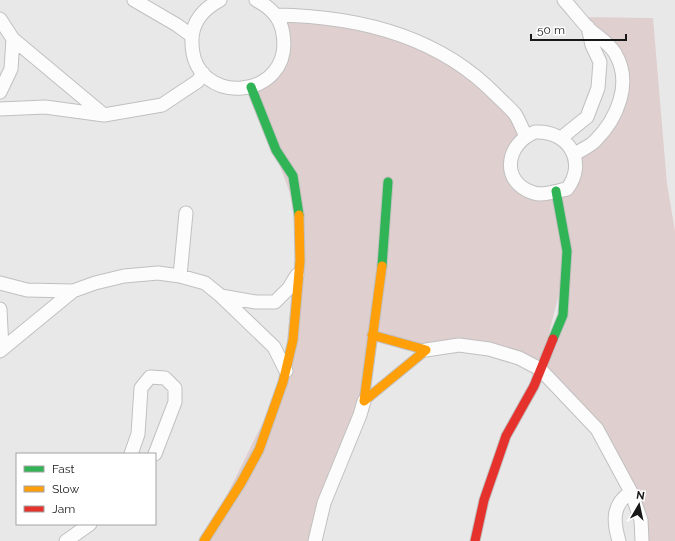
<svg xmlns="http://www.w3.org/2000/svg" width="675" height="541" viewBox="0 0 675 541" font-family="Raleway,sans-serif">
<rect width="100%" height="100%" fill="#e9e8e9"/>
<!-- green -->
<path fill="#dfcfce" d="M275,15L357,22L463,65L526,136L510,162L525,190L556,191L566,266L540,369L489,349L426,350L372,335L364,401L315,541H204L283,382L299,218L251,87L282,57Z
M579,17L653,18L667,184L675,231V541H645L600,433L543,373L559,339L560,195L576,164L593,143L621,102L620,62Z"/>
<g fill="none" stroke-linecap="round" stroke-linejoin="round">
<defs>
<path id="street" d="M134,0L177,25L192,36
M220,0C203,9 191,23 192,43C193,109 294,100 283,34C281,18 270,7 256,0
M564,0C572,9 580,19 588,28C597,36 609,43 615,53C633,83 617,119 595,141C589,147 580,150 574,155
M275,15C356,16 437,35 495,94C502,101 509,107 515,114C519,120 522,129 526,136
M0,19L13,39L104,115L162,105L198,81L203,73
M0,92L11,69L13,39
M0,109L45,107L104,115
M535,132C568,130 588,162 567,189C556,191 544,196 534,193C500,183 505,144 535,132Z
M561,138L587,117L598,88L600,62L592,45L588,27
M180,276L186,213
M0,283L27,290L73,291L95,283L124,276L158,273L180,276L205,283L221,296L256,302H275L289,288L297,275
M221,296L274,347L286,371
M0,309L2,349
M426,350L459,345L489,349L519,358L540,369L597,429L631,492L641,520L642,541
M0,351L73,291
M131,454L138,434L141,388L150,377L165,378L175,388V402L155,454
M66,541L90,524
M315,541L324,503L360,415L364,401
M619,541C613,521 612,504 631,492"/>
<path id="fast" d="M251,87L276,150L293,176L299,215
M382,266L388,182
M553,339L563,315L567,251L556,191"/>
<path id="slow" d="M372,335L426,350L364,401L382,266
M204,541L241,483L259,450L283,382L293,340L300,261L299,215"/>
<path id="jam" d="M475,541L484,500L506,436L534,386L553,339"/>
</defs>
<!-- street casing -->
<use href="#street" stroke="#c1c0c1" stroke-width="15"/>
<!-- fast casing -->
<use href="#fast" stroke="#c1c0c1" stroke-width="11"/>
<!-- slow casing -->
<use href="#slow" stroke="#c1c0c1" stroke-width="11"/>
<!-- jam casing -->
<use href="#jam" stroke="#c1c0c1" stroke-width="11"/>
<!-- street -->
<use href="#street" stroke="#fcfcfc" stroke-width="13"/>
<!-- fast -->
<use href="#fast" stroke="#30b455" stroke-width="9"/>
<!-- slow -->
<use href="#slow" stroke="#ff9f0a" stroke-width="9"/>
<!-- jam -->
<use href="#jam" stroke="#e5322d" stroke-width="9"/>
</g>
<!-- legend -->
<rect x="16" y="453" width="140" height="72" fill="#ffffff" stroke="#a3a3a3"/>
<rect x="24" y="466" width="20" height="6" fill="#30b455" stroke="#a3a3a3"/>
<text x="52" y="473" font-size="12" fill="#191819">Fast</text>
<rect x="24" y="486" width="20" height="6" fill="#ff9f0a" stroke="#a3a3a3"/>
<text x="52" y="493" font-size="12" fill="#191819">Slow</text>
<rect x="24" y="506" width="20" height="6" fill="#e5322d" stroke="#a3a3a3"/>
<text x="52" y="513" font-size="12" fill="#191819">Jam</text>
<!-- north arrow -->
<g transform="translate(639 505) rotate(9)" stroke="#ffffff" stroke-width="3" paint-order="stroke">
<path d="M0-3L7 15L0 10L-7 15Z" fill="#191819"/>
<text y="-6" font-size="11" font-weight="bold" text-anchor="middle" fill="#191819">N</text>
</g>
<!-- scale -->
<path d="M531 34v6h95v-6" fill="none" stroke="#191819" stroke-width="2"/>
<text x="537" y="34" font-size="12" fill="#191819" stroke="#ffffff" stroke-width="3" paint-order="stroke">50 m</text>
</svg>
